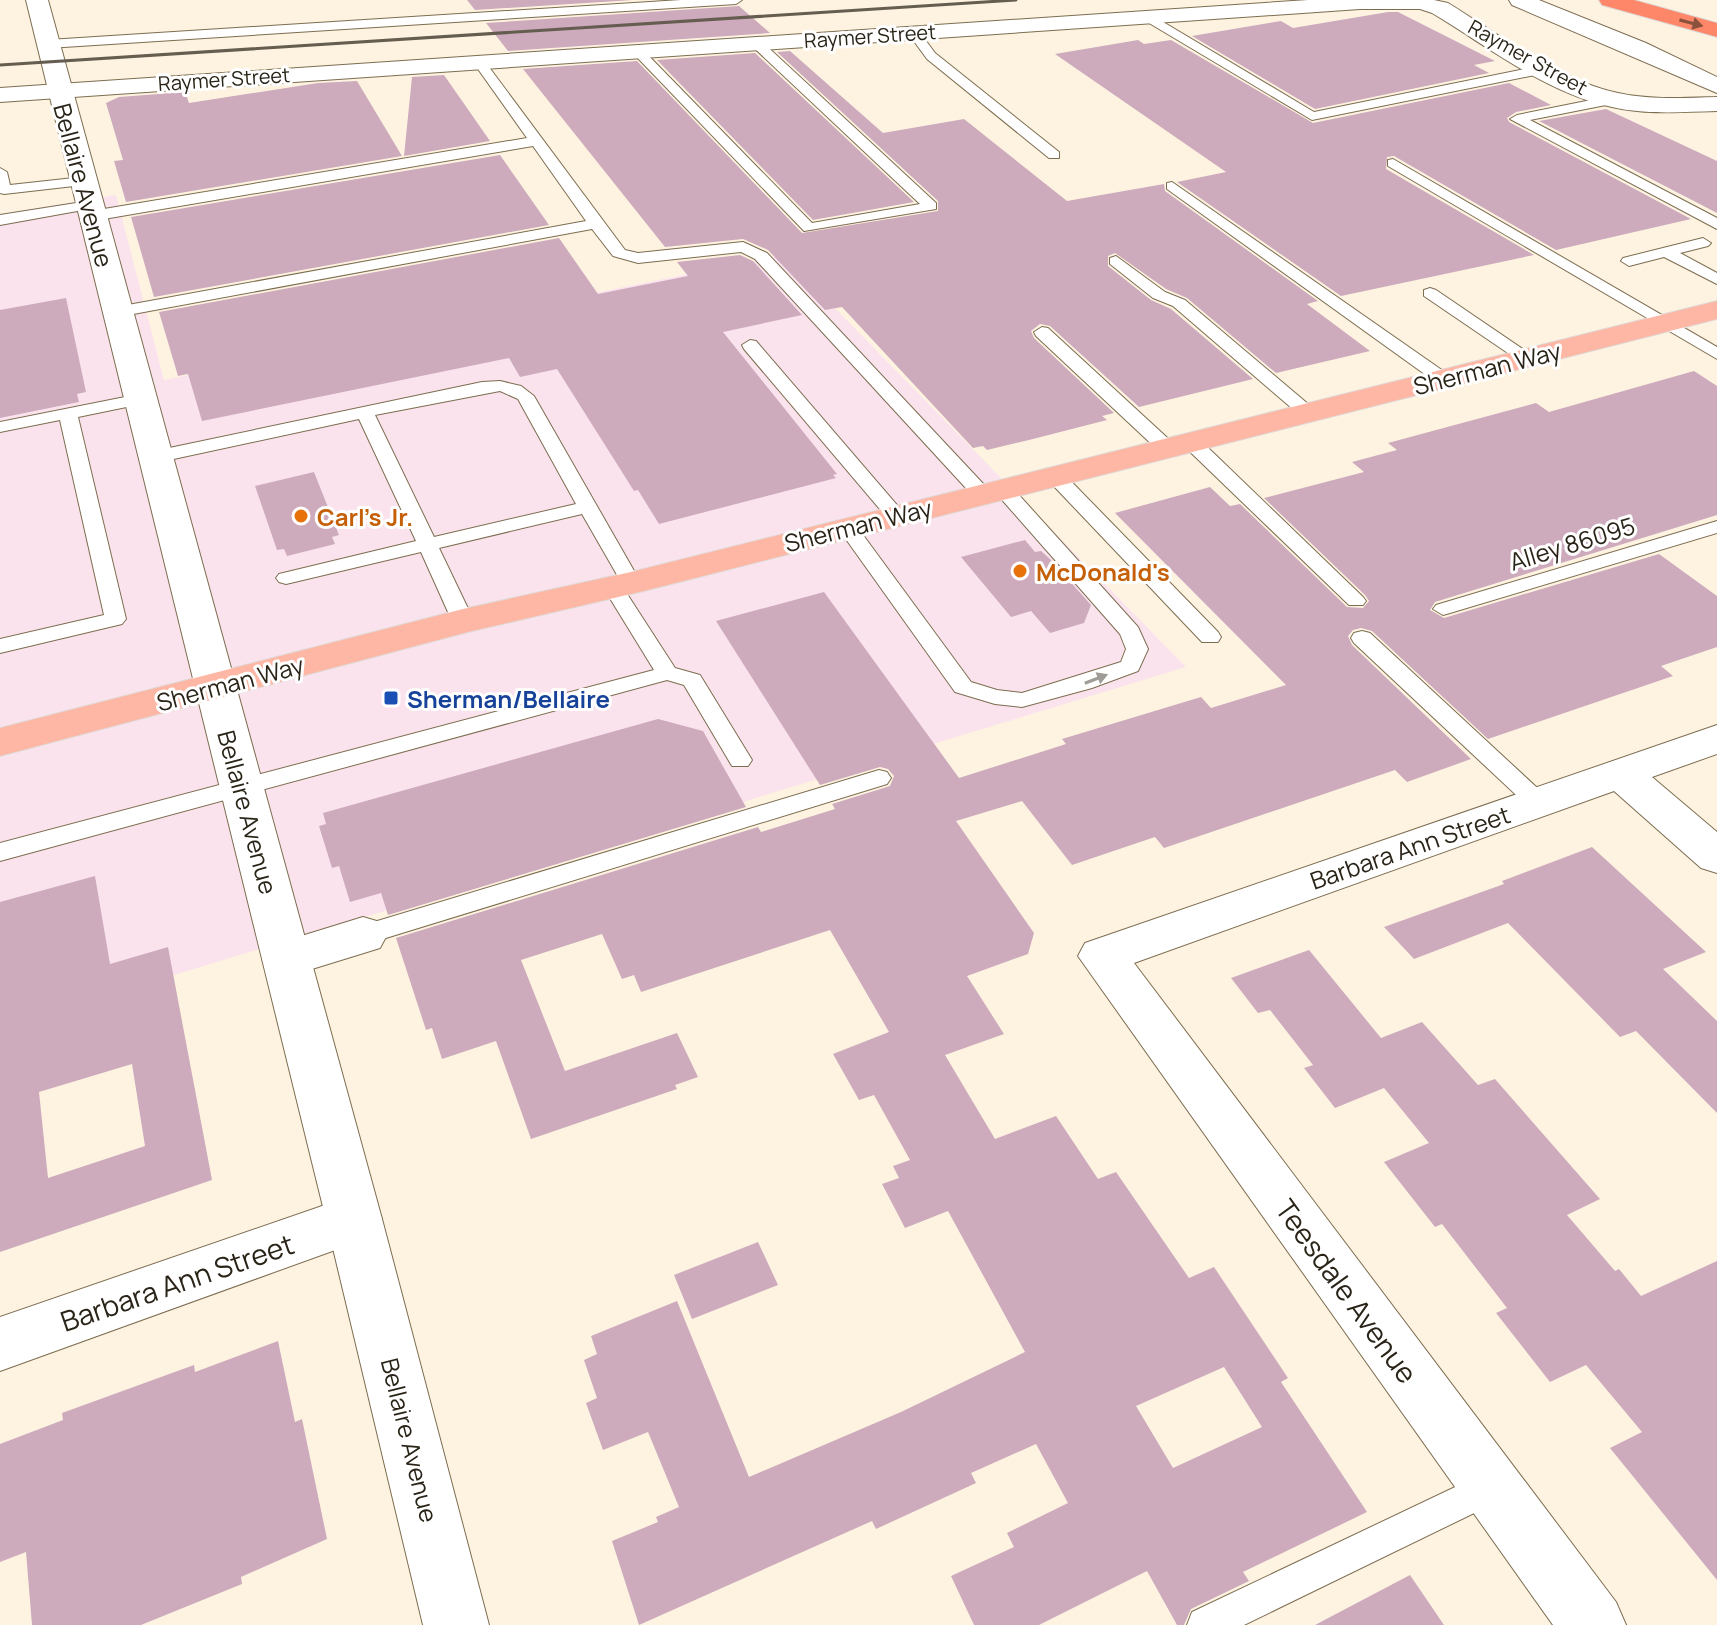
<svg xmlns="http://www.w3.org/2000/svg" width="1717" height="1625" viewBox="0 0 1717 1625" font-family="Manrope,sans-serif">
<rect width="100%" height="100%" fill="#fef3e1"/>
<!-- commercial -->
<path fill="#fbe3ee" d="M116,195L164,380L783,255L1186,667L0,1028V214Z"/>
<!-- building -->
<path fill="#cdabbd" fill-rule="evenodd" d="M467,0H633L475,10Z
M739,6L770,33L508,51L486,23Z
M1388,12H1398L1495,61L1474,65L1489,73L1315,109L1192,36L1281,21L1293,28Z
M1138,40L1144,44L1171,40L1313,123L1509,83L1551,105L1516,112L1507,118L1509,122L1691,219L1556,250L1394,156L1387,157L1386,169L1534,255L1341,296L1177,182L1226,172L1055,54Z
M790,51L883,133L964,119L1067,201L1164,184L1165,191L1318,301L1307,304L1370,351L1276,373L1187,298L1166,289L1115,253L1108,256V266L1151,300L1171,309L1253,379L1139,407L1050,326L1040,324L1031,331L1034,338L1114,413L1102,416L1107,420L1029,440L987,450L983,446L973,448L842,307L825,310L768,250L743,239L665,247L523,69L637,61L802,233L938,211V201L777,52Z
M755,53L914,202L813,220L657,60Z
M444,75L490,141L404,156L412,77Z
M357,81L402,156L126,202L114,161L123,160L106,103L119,97L185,92L189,103L318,83Z
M1606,109L1717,161V213L1539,121Z
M500,155L549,225L154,297L131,217Z
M559,238L598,294L688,276L677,262L740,255L753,261L802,315L723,332L837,474L833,475L836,478L659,524L638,490L634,491L557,369L520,377L509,358L202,421L188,374L178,376L159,312Z
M66,298L86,392L77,394L79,402L0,418V310Z
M1694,371L1717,386V515L1435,602L1430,610L1444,618L1659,554L1717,596V647L1661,666L1673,676L1488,739L1372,631L1361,628L1353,630L1348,636L1352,645L1471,759L1407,782L1395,770L1164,848L1155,837L1072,865L1022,801L956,821L1034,933L1028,954L967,976L1004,1034L945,1055L995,1139L1056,1116L1098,1179L1116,1172L1189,1278L1214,1267L1288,1378L1281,1382L1367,1512L1243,1572L1249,1581L1191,1609L1184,1625H1177L1147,1571L1039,1625H974L951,1576L1014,1547L1007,1533L1068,1503L1036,1444L971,1473L976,1483L876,1529L872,1521L639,1625L612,1541L658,1522L656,1517L679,1507L648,1432L603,1450L586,1403L597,1398L584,1360L597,1354L591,1336L677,1301L749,1477L901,1412L1025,1352L948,1211L905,1228L882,1184L899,1178L893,1166L910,1160L874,1095L859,1100L833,1054L889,1032L830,930L641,992L634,975L622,979L602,934L521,960L565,1071L677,1033L698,1077L675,1085L677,1089L531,1139L496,1041L442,1059L432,1028L426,1030L396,938L758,827L761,832L835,809L832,804L890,786L894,776L888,769L880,767L820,785L716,621L824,592L959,778L1066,744L1062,739L1201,697L1211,708L1286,685L1115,513L1210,487L1230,506L1240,504L1347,607L1363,608L1369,601L1365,595L1264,498L1364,472L1352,462L1397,450L1388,443L1536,403L1549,412ZM1224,1367L1262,1427L1173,1468L1136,1406Z
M314,472L339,535L332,537L335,544L287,556L284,549L277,550L255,486Z
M1025,540L1035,552L1041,551L1050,559L1091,605L1084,623L1050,633L1031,611L1011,617L961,557Z
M658,719L703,731L746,807L388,915L381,893L350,902L339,866L332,868L319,826L326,824L323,813Z
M1592,847L1706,952L1663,969L1717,1021V1113L1636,1031L1620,1037L1508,923L1414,959L1384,927L1504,884L1502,881Z
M95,876L110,964L168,947L212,1180L0,1252V902ZM132,1064L145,1146L48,1178L39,1092Z
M1309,950L1381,1038L1422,1022L1478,1085L1495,1079L1600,1199L1567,1215L1615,1271L1619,1269L1641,1296L1717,1261V1580L1610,1448L1642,1432L1586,1365L1550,1382L1496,1313L1507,1308L1442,1224L1435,1227L1384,1162L1429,1143L1384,1088L1335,1108L1304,1068L1313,1065L1270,1010L1258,1013L1231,978Z
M758,1242L778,1285L692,1319L674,1275Z
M278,1341L295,1422L302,1419L327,1539L241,1577L242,1584L141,1625H32L26,1552L0,1562V1444L63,1420L62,1413L194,1365L195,1372Z
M1410,1575L1444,1625H1315Z"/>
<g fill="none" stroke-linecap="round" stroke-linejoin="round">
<defs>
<path id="lane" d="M681,0H742L736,4L48,48L42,44L48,40Z
M1148,13L1314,112L1545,65L1551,69L1545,73L1312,120L1144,20L1142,17Z
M910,30H918L935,53L1059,152V158H1049L927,59L908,33Z
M752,40H760L936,203V209L804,231L631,51L641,48L812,223L920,204L752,46Z
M479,58L483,59L625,250L638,253L743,242L767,253L989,490L992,494L989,498H975L755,259L741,252L638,263L613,256L592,229L117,317L111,315L109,312L111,309L117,307L586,221L533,146L92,221L84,216L92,211L527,138L473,62Z
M1611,96L1618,100L1616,103L1530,120L1717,218V229L1510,119L1517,115Z
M1393,159L1717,347V359L1388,166V160Z
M0,168L7,172L10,185L83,177L90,181L83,185L4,194L0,193Z
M1172,182L1449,375L1452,379L1449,383H1437L1167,189V183Z
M89,201L96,205L94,208L0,225V215Z
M1703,238L1711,243L1708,246L1680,253L1717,273V284L1664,257L1629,266L1621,261L1623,258Z
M1116,256L1165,292L1185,300L1314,409L1317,413L1314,417H1302L1173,306L1153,298L1110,264V258Z
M1430,288L1436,290L1536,358L1533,362H1521L1424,296V290Z
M1042,327L1048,328L1174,444L1176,448L1174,452H1160L1036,336L1034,332Z
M750,340L756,341L903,512L906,516L903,520H889L744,349L742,345Z
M500,381L521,386L534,396L641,583L638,587H624L582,514L439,548L474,621L463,627L452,621L421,552L286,584L279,582L276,578L279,574L416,541L359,419L155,463L146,457L155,451L482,382ZM500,391L518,399L576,504L434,537L375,415Z
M140,394L149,399L146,403L78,417L126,619L122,624L0,653V639L104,615L60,420L0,432V422Z
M1191,436L1198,438L1363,597L1366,601L1363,605H1349L1184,446L1182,442Z
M1055,470L1062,472L1218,632L1221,637L1218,642H1202L1048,480L1046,476Z
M1003,483L1010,485L1138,627L1148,649L1138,671L1092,688L1022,707L995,704L955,692L838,528L841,524H855L971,682L997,690L1022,693L1121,662L1126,649L1120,634L996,493L993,489Z
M1717,521V533L1450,613L1443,615L1433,609L1436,605Z
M613,581L620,583L675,668L700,675L752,760L748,766H732L684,685L667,680L0,861V843L654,670L603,587Z
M1362,631L1370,633L1546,796L1550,802L1546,808L1538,810L1530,808L1354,643L1351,638L1354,633Z
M879,770L887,772L891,778L887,784L363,945L354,942L350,935L354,928Z
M1491,1470L1503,1475L1508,1487L1503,1499L1244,1625H1187L1192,1612Z"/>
<path id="street" d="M1308,0H1434L1448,3C1500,35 1557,80 1618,93C1650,100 1684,98 1717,97V111C1682,112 1646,115 1612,107C1546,93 1489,47 1432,13L1420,9H1360L0,102V88Z
M1717,725V754L1652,777L1717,832V873L1701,868L1614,791L1134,963L1616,1602L1626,1625H1553L1078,956L1085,943Z
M363,917L380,922L387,935L380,948L286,977L269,972L262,959L269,946Z
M354,1195L374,1202L382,1219L374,1236L0,1371V1317Z"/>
<path id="secondary" d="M26,0H48L382,1219L489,1625H423L326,1219Z
M1509,0H1539L1646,43L1717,77V93L1512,5Z"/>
<path id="primary" d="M1717,301V319L644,591L468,632L0,756V728L463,609L631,572Z"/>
<path id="highway" d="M1599,0H1634L1717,23V37L1602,5Z"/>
</defs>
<!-- lane casing -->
<use href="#lane" stroke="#7d6d50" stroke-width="2"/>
<!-- street casing -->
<use href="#street" stroke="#7d6d50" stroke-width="2"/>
<!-- secondary casing -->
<use href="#secondary" stroke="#7d6d50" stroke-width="2"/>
<!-- primary casing -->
<use href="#primary" stroke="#dddcda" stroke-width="2"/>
<!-- highway casing -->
<use href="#highway" stroke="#dddcda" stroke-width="2"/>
<!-- lane -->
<use href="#lane" fill="#fff" fill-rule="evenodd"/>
<!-- street -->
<use href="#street" fill="#fff" fill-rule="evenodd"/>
<!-- secondary -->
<use href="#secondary" fill="#fff" fill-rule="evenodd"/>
<!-- primary -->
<use href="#primary" fill="#ffb7a5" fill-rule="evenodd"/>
<!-- highway -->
<use href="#highway" fill="#ff8769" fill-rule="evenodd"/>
<!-- rail -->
<path stroke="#655d50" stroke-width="3" d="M0,65L1016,0"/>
</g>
<!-- one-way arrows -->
<defs><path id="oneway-solid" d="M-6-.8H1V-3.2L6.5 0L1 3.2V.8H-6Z" transform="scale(2)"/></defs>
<use fill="#8a513c" href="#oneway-solid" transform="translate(1691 23) rotate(15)"/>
<use fill="#9f9c97" href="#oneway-solid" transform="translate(1096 679) rotate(-21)"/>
<!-- markers -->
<g fill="#e8710a" stroke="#fff" stroke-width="3">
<circle cx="301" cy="516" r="8"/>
<circle cx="1020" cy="571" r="8"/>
</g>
<rect fill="#1a4fb4" stroke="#fff" stroke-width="3" x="383" y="690" width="16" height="16" rx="4"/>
<g text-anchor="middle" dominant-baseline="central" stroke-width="6" stroke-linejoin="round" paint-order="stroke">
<!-- far-street labels -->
<g font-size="20" fill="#2a2418" stroke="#fff">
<text transform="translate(870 36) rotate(-4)">Raymer Street</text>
<text transform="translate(1528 57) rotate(29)">Raymer Street</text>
<text transform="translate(224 79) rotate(-4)">Raymer Street</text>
</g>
<!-- street labels -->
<g font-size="24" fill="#2a2418" stroke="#fff">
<text transform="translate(84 185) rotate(75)">Bellaire Avenue</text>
<text transform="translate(1487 368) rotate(-14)">Sherman Way</text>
<text transform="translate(858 525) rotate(-14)">Sherman Way</text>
<text transform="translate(1572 543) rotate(-17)">Alley 86095</text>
<text transform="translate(230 683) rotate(-15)">Sherman Way</text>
<text transform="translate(248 812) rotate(75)">Bellaire Avenue</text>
<text transform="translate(1410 847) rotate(-19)">Barbara Ann Street</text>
<text transform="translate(410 1440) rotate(76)">Bellaire Avenue</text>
</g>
<!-- food labels -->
<g font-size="24" font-weight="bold" fill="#c56008" stroke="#fff" text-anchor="start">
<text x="317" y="516">Carl's Jr.</text>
<text x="1036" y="571">McDonald's</text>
</g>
<!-- transit labels -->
<g font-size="24" font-weight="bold" fill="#164399" stroke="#fff" text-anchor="start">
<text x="407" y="698">Sherman/Bellaire</text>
</g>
<!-- near-street labels -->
<g font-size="28" fill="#2a2418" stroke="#fff">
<text transform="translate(177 1282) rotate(-19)">Barbara Ann Street</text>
<text transform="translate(1347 1291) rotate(54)">Teesdale Avenue</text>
</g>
</g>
</svg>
